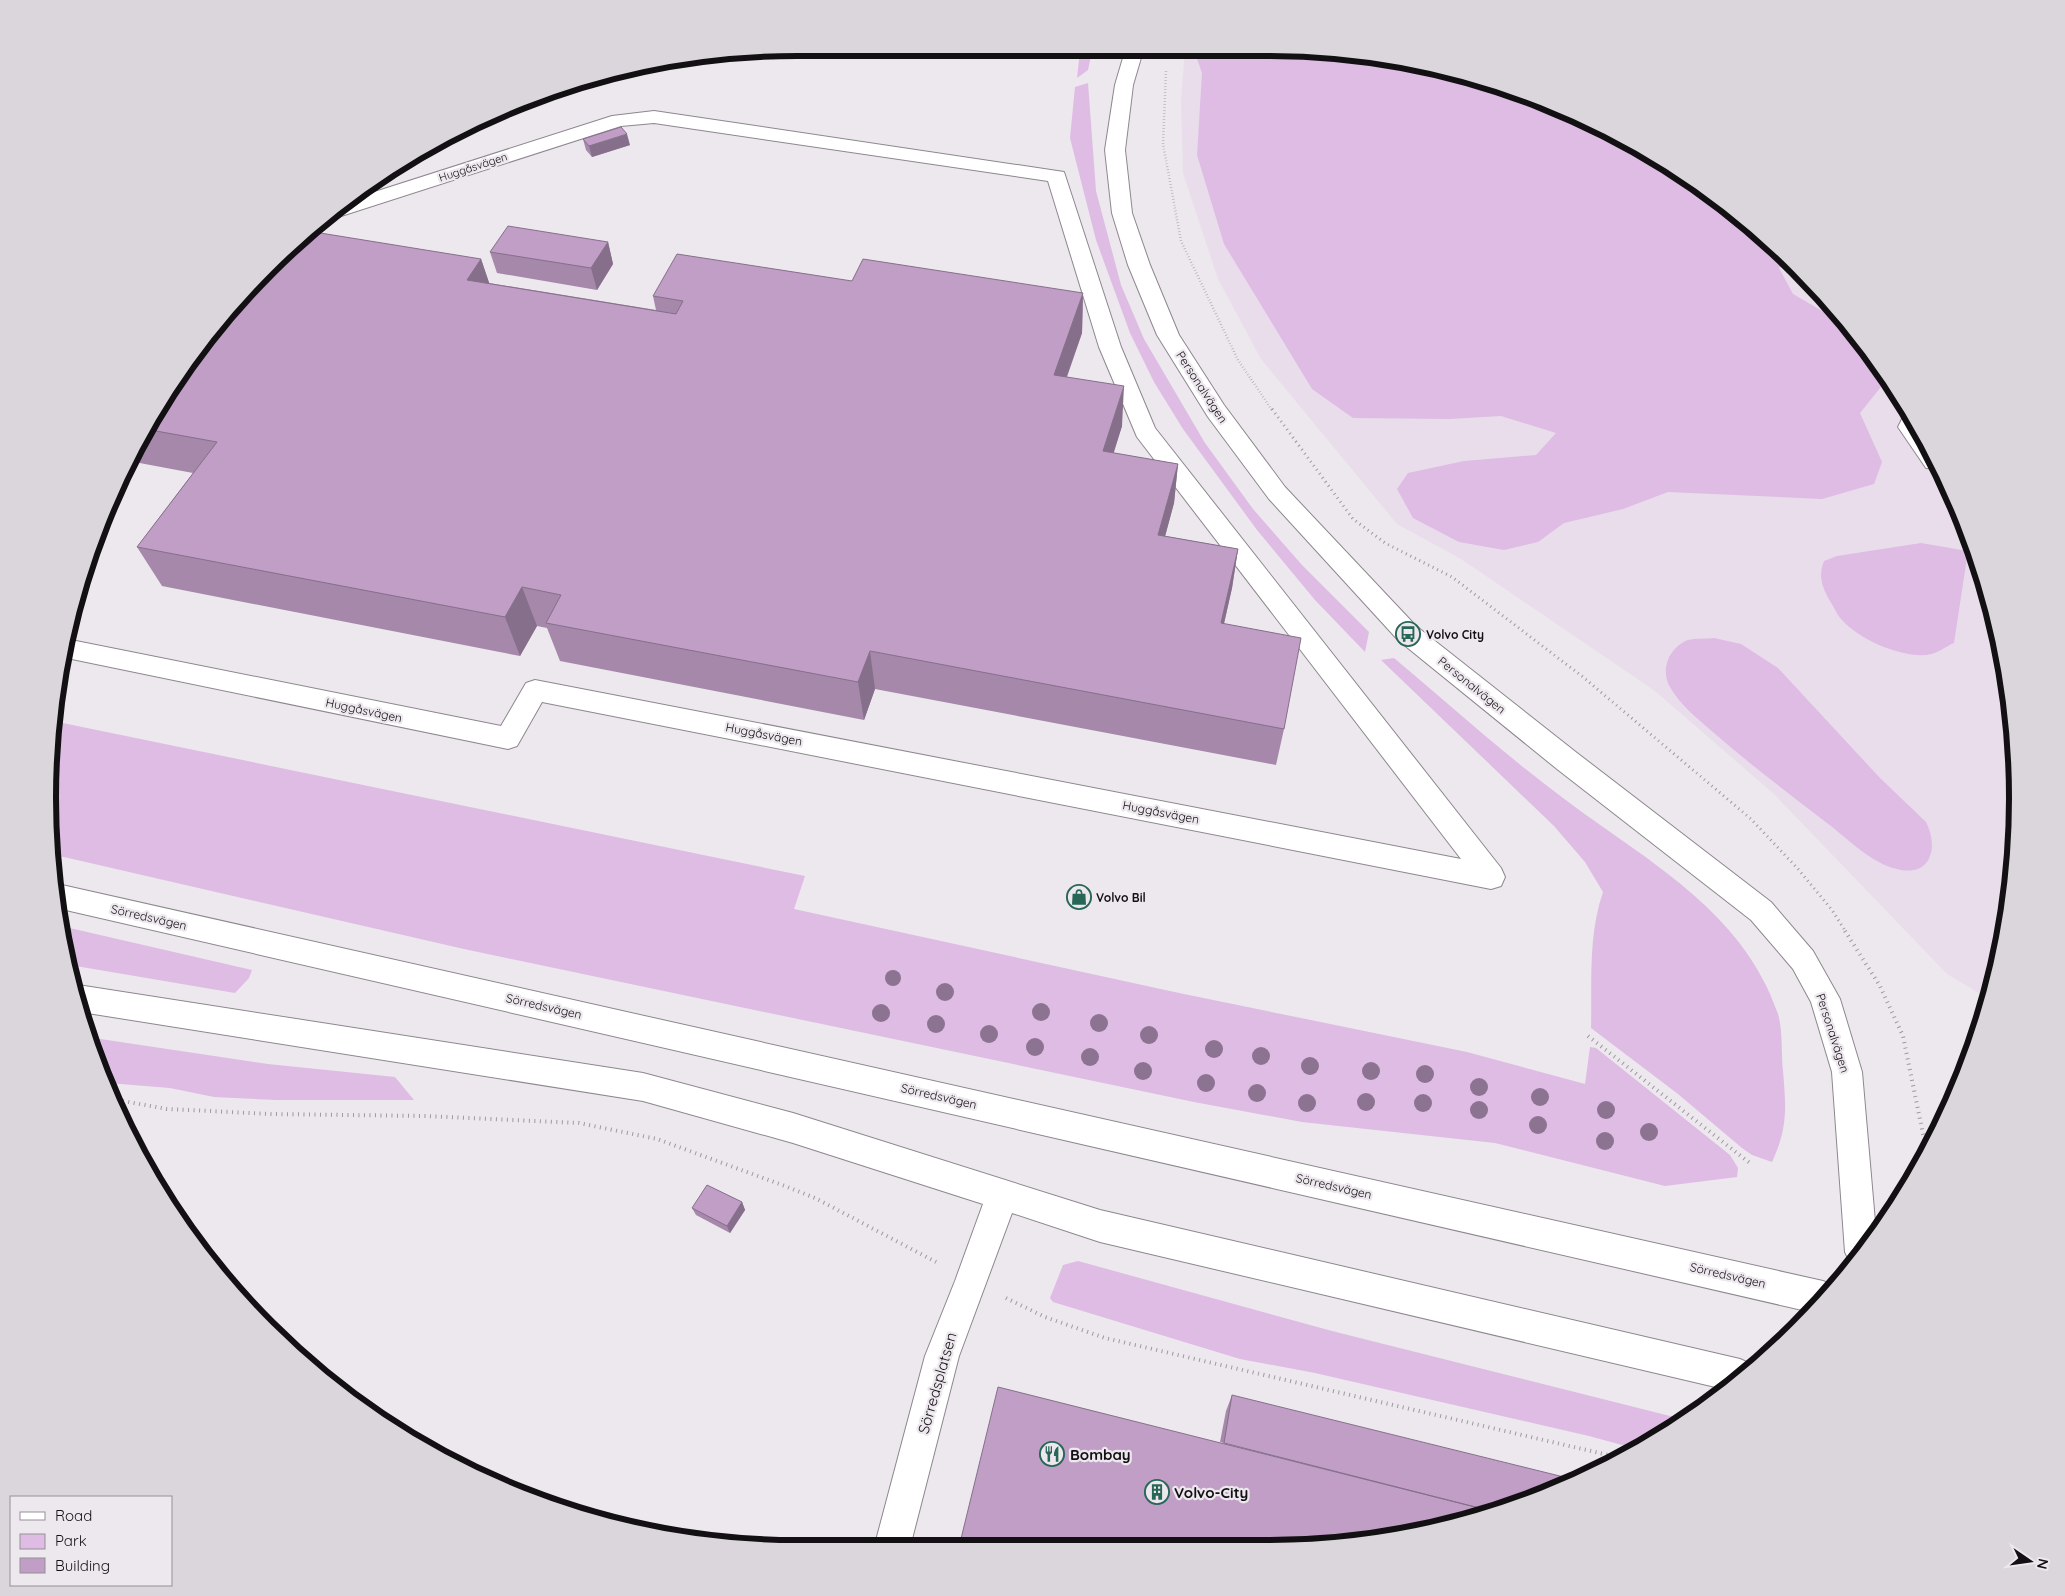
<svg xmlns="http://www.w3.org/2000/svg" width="2065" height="1596" viewBox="0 0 2065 1596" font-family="Quicksand,sans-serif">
<rect width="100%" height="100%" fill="#ede7ee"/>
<!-- built -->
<path fill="#e9ddeb" d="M1316,49L1413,62L1508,87L1599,125L1724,203L1831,303L1891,381L1960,511L2003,652L2017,798L2003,945L1987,998L1947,974L1774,794L1655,691L1461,559L1397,524L1261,359L1218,279L1183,173L1181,101L1185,50Z"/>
<!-- green -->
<path fill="#debce4" d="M1316,49L1413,62L1508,87L1599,125L1724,203L1786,261L1779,268L1793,294L1824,312L1848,339L1869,353L1888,378L1860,413L1882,462L1874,484L1822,499L1668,492L1623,509L1564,523L1538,542L1504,550L1459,542L1413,518L1397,489L1408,473L1464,461L1536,455L1556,433L1501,416L1449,419L1353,418L1312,389L1224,244L1197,155L1202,73L1194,50Z
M1080,51H1092L1088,70L1077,78Z
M1088,83L1096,191L1121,285L1144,339L1205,443L1253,509L1302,565L1369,632L1365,652L1315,600L1257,530L1183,429L1154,382L1130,333L1096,240L1070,138L1075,87Z
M1921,543L1968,551L1954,643C1944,647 1938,654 1926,655C1900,657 1860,640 1842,620C1837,615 1834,607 1830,601C1822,587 1818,576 1824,561L1837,556Z
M1714,638L1741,644L1778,668L1880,778L1926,822C1939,847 1931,878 1897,869C1871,863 1848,839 1827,823C1789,794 1751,765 1714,733C1699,720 1680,705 1670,687C1660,670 1669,647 1688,640C1695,638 1706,639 1714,638Z
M1394,658C1450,705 1505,755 1563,798C1645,860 1743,910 1778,1014C1783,1031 1781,1053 1783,1071C1786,1107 1788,1128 1772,1162L1752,1155L1742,1148L1678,1094L1591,1028C1592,983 1588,935 1603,892L1585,862L1554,826L1381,660Z
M53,721L805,876L794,909L1179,993L1467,1052L1585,1084L1590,1047L1596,1048L1730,1155L1738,1168L1737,1177L1665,1186L1495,1143L1302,1122L1194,1102L464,949L51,854L48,798Z
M61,926L252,970L249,978L235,993L70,965Z
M87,1037L268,1064L395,1077L414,1100H276L214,1097L170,1088L108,1083H105Z
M1078,1261L1332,1331L1686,1420L1637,1449L1589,1436L1315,1373L1240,1359L1053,1302L1050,1298L1063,1265Z"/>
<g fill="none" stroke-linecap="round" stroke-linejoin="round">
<defs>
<path id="minor" d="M1125,51H1143L1133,85L1125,150L1132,213L1150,265L1179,335L1224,405L1285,487L1416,626L1577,753L1771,902L1813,951L1840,999L1862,1072L1876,1233L1851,1264L1845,1252L1832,1072L1811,1002L1793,969L1751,920L1557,769L1398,640L1269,499L1208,417L1157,335L1128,265L1112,213L1105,150L1115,85Z
M654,111L1064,172L1121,347L1155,428L1501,868L1505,877L1501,886L1491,889L542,702L517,746L508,749L62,657L66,639L501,726L526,683L535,680L1461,859L1137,437L1099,347L1048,181L654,123L621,126L335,218L323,219L340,203L612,116Z
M1909,414L1938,469L1926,468L1898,427L1904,415Z
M53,883L1823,1281L1833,1285L1811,1312L57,908Z
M78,985L643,1073L793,1113L1100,1210L1740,1359L1753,1365L1724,1389L1100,1242L1012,1213L959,1356L910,1547L874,1548L925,1356L955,1281L983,1204L793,1143L643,1101L81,1012L75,986Z"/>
</defs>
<!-- minor casing -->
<use href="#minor" stroke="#8d878e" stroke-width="2"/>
<!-- path-far2 -->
<path stroke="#9d999e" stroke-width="2.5" stroke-dasharray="0.5 2.5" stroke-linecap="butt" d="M1169,58L1170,50
M1166,71L1163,144L1181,241L1238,360L1272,410"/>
<!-- path-far1 -->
<path stroke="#9d999e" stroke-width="3" stroke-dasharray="1 4" stroke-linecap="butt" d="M1272,409L1353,519L1385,543L1452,577L1583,677L1751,819L1798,869L1832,910L1846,932"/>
<!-- path -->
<path stroke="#9d999e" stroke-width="4" stroke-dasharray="1 4.5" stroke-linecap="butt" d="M1845,931L1880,986L1903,1036L1926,1149
M1588,1036L1751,1164
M112,1099L167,1109L271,1114L426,1116L579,1123L657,1139L785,1186L815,1198L936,1262
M1006,1298L1045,1317L1105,1338L1621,1458"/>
<!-- minor -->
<use href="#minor" fill="#fff" fill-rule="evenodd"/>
</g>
<!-- trees -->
<g fill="#8d7392">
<circle cx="893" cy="978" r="8"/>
<circle cx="945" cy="992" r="9"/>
<circle cx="1041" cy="1012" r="9"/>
<circle cx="881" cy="1013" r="9"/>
<circle cx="1099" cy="1023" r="9"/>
<circle cx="936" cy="1024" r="9"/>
<circle cx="989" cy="1034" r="9"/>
<circle cx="1149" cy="1035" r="9"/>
<circle cx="1035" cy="1047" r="9"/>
<circle cx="1214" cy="1049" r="9"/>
<circle cx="1261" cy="1056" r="9"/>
<circle cx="1090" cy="1057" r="9"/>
<circle cx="1310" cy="1066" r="9"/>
<circle cx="1143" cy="1071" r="9"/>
<circle cx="1371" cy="1071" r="9"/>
<circle cx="1425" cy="1074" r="9"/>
<circle cx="1206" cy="1083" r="9"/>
<circle cx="1479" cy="1087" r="9"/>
<circle cx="1257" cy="1093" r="9"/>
<circle cx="1540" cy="1097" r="9"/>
<circle cx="1366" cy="1102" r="9"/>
<circle cx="1307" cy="1103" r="9"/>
<circle cx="1423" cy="1103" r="9"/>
<circle cx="1479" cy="1110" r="9"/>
<circle cx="1606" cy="1110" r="9"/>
<circle cx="1538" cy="1125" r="9"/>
<circle cx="1649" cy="1132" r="9"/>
<circle cx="1605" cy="1141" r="9"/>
</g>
<!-- wall -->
<path fill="#a588aa" d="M583,139L630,145L592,157L586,150Z
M608,242L613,264L597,290L497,273L490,252Z
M481,259L489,283L656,310L653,296L852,281L1083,293L1082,333L1067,377L1122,426L1113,453L1178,464L1174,503L1165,536L1238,549L1232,588L1224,624L1284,729L1276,765L875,689L864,720L560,661L547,628L537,626L520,656L162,586L137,547L193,473L129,461L148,423Z
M742,1202L745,1210L730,1233L696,1215L692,1208Z
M1232,1395L1509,1509L1220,1442L1226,1411Z"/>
<!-- shaded-wall -->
<path fill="#866f8b" d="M627,134L630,145L592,157L589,146Z
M608,242L613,264L597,290L591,268Z
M481,259L495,300L467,280Z
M1083,293L1082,333L1053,415L1054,375Z
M1124,386L1122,426L1102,491L1103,451Z
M1178,464L1174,503L1155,574L1158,535Z
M1238,549L1232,588L1215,662L1221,623Z
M522,587L537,626L520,656L505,617Z
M870,651L875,689L864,720L858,682Z
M742,1202L745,1210L730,1233L727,1226Z"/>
<!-- building -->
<path fill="#c09ec6" stroke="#866f8b" d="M621,127L627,134L589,146L583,139Z
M508,226L608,242L591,268L490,252Z
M308,231L481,259L467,280L676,314L683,301L653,296L677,254L852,281L863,259L1083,293L1054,375L1124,386L1103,451L1178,464L1158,535L1238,549L1221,623L1301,638L1284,729L870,651L858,682L546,623L561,595L522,587L505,617L137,547L217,442L145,429L148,423L202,341L267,268Z
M707,1185L742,1202L727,1226L692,1208Z
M998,1387L1495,1512L1365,1542L959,1547Z
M1232,1395L1576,1480L1509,1509L1495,1512L1224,1443Z"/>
<!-- icons -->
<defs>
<symbol id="bus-ring" viewBox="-11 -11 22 22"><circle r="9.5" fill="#ede7ee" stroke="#266755" stroke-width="1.5"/><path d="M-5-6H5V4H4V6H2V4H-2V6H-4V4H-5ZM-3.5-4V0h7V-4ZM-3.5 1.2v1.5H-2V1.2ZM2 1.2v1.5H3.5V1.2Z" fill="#266755"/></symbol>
<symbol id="shop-ring" viewBox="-11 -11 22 22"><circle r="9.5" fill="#ede7ee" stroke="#266755" stroke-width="1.5"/><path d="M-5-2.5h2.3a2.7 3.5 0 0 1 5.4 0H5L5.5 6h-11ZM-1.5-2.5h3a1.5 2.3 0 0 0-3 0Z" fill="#266755"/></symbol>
<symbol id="restaurant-ring" viewBox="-11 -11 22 22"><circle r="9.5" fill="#ede7ee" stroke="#266755" stroke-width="1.5"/><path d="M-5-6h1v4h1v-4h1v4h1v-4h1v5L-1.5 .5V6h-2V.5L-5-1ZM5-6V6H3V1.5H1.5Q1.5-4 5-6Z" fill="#266755"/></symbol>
<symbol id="building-ring" viewBox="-11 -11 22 22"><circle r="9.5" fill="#ede7ee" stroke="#266755" stroke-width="1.5"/><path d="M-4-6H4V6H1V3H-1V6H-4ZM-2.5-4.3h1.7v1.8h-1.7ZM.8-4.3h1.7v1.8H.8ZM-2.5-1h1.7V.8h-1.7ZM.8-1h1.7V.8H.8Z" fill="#266755"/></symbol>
</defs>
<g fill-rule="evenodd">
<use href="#bus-ring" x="1394" y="620" width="28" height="28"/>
<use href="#shop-ring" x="1065" y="883" width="28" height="28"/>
<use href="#restaurant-ring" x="1038" y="1440" width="28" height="28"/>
<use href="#building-ring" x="1143" y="1478" width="28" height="28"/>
</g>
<g text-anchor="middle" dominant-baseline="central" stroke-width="4.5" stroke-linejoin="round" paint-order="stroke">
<!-- far-street labels -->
<g font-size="11" fill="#121012" stroke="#ede7ee">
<text transform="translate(473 167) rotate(-18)">Huggåsvägen</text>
</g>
<!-- street labels -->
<g font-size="12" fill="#121012" stroke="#ede7ee">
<text transform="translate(1202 387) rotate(57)">Personalvägen</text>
<text transform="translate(1472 685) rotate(39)">Personalvägen</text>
<text transform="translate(364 710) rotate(12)">Huggåsvägen</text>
<text transform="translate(764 734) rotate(11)">Huggåsvägen</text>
<text transform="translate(1161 812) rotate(11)">Huggåsvägen</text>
<text transform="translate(149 917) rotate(13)">Sörredsvägen</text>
<text transform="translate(544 1006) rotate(13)">Sörredsvägen</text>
<text transform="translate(1833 1033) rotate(72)">Personalvägen</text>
<text transform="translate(939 1096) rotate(13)">Sörredsvägen</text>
<text transform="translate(1334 1186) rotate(13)">Sörredsvägen</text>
<text transform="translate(1728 1275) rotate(13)">Sörredsvägen</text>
</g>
<!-- poi labels -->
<g font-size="12" font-weight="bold" fill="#121012" stroke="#ede7ee" text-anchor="start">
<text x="1426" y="634">Volvo City</text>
<text x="1096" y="897">Volvo Bil</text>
</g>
<!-- near-street labels -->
<g font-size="15" fill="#121012" stroke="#ede7ee">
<text transform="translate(937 1383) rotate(-74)">Sörredsplatsen</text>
</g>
<!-- near-poi labels -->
<g font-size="15" font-weight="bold" fill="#121012" stroke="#ede7ee" text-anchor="start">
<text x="1070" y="1454">Bombay</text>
<text x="1174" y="1492">Volvo-City</text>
</g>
</g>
<!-- crop -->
<path d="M0 0H2065V1596H0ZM798 56H1267A742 742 0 0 1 2009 798V798A742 742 0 0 1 1267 1540H798A742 742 0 0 1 56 798V798A742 742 0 0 1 798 56Z" fill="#dbd6dc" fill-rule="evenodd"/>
<path fill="none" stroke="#121012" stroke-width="6" d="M798 56H1267A742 742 0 0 1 2009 798V798A742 742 0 0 1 1267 1540H798A742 742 0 0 1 56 798V798A742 742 0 0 1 798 56Z"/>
<!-- legend -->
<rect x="10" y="1496" width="162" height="90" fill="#ede7ee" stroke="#959196"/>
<rect x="20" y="1512" width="25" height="8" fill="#ffffff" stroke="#959196"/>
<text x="55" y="1521" font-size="15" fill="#121012">Road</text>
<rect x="20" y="1534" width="25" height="15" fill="#debce4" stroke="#959196"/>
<text x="55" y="1546" font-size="15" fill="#121012">Park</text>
<rect x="20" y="1558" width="25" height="15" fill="#c09ec6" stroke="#959196"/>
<text x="55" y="1571" font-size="15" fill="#121012">Building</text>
<!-- north arrow -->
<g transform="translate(2030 1561) rotate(103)" stroke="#ede7ee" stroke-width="4" paint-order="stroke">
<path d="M0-4L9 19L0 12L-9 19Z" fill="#121012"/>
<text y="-8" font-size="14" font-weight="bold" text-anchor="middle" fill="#121012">N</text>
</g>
</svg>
